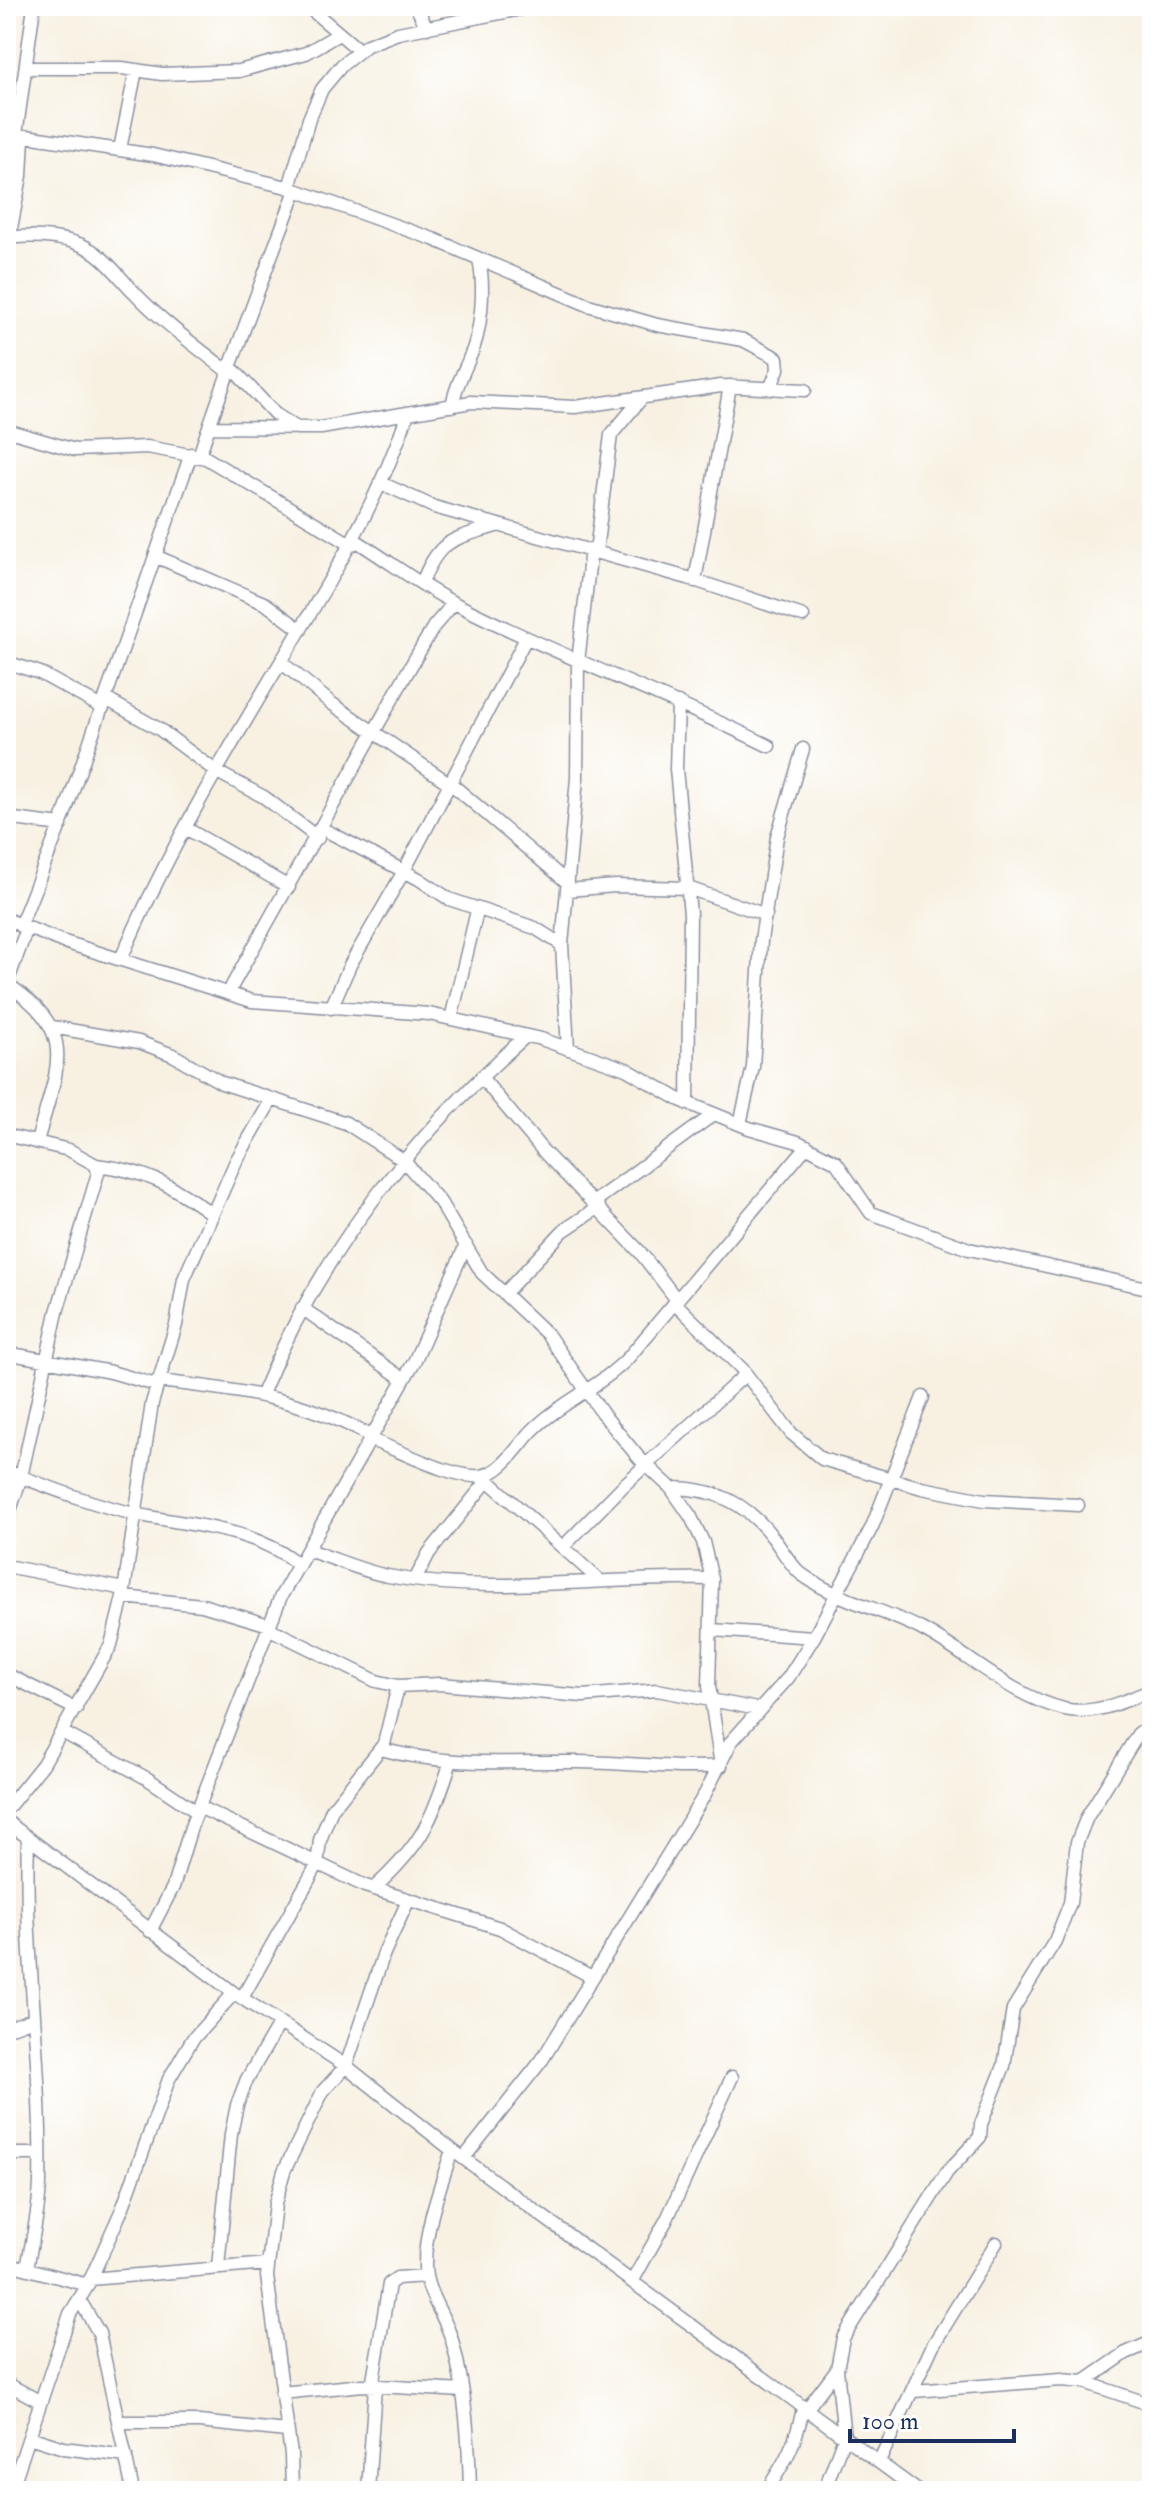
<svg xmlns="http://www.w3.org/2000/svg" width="1158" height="2497" viewBox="0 0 1158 2497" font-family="'IM FELL Double Pica',serif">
<rect width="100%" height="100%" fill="#fff"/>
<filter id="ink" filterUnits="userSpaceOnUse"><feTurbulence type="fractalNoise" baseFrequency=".0125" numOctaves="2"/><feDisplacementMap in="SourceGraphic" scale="16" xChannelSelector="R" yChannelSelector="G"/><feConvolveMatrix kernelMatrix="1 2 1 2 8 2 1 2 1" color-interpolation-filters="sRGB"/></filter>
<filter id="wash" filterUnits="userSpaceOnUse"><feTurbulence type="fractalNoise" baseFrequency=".006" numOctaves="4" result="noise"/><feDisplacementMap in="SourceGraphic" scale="32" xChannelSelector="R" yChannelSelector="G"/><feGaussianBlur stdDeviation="1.8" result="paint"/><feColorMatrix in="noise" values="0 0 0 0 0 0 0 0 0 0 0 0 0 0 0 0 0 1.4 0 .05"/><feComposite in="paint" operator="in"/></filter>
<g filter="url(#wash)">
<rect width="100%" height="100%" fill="#f8f1e2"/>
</g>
<g filter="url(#ink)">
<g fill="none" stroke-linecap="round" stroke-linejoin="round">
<defs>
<path id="minor" d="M307,6L360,51
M416,6L427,28
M26,68H122L162,74L239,71L306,53L339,34
M6,133L153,155L287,187L433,239L588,305L657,325L743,340L777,358L778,369L770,389
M16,135L34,6
M120,149L136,70
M289,188L309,119L322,89L342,65L367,45L398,33L536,6
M6,238C26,235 59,236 79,244C103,253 117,275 134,292C162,322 196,346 227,371
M6,254L21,176L23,137
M229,365L275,414L297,428
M452,406C455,387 462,376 469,359C482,332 485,288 479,259
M209,427L321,428L471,402L575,407L721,386L805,390
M6,430L75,450L147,447L206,458L352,545
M199,456C229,366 263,278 296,190
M381,483L434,507L688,578L803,616
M355,540C389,561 422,587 458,605C560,657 667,695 769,746
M596,551L611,435L641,399
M155,556L266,604L301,630
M695,581L730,386
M422,583C439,538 454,539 496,526
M6,662L40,673L103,708
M281,662L331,703L456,788L568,883
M106,699L159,729L217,772L264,797L318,838
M678,703L676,769L690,914L688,1104
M6,818L61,825
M187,829L289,887
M323,829L419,879L449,899L535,928L562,945
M568,890L615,886L688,888L766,915
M6,919L61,941L252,1001L429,1014L541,1039L626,1069L680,1100L749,1128L798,1142L836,1162L871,1213L969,1249L1152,1289
M20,926L63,818L191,454
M121,959C162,864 214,773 267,685C320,597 374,514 407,416
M7,984C82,1034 56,1068 37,1142
M6,986L27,928
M228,993L408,671L434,626L454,603
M331,1008L350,965L404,871L526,638
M451,1019L477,911
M52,1027L139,1042L173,1055L222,1083L346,1123L403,1160L440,1202L482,1273L548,1335L602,1413L639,1458L671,1488L691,1517L703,1542L712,1579L709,1686L721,1766C673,1770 626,1762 578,1762C512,1761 445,1767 381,1749
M568,1049L562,945L577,778L578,662L591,549
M481,1077L544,1152L640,1252L677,1300
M740,1124L753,1067L761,940L777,837L803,749
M6,1135L69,1150L96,1165L98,1173L57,1312L21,1477L6,1523
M96,1165C147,1171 172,1185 212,1214
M594,1202L714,1114
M504,1294L563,1231L599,1207
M675,1303L742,1369L791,1433L822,1459L922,1488L984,1500L1078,1505
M302,1308L403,1379
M6,1353L111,1372L156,1385
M157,1381C233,1389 305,1398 372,1437
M262,1394C319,1255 414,1134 526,1036
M371,1440C399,1450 453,1479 481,1476C502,1473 518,1446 531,1432C559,1403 600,1387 628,1358L807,1146
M6,1471C48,1487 91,1504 135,1514C190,1526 252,1527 298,1564
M483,1476L599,1580
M671,1488C715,1488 747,1503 774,1539C782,1550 790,1564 800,1573C837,1601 881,1608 921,1629C969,1654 1010,1696 1064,1709C1094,1716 1125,1701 1152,1690
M564,1546L624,1485L746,1374
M307,1550C334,1558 361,1571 388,1576C494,1596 605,1576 712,1579
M6,1566L124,1589
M416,1578L429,1553L488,1480
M123,1597L202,1605L269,1625
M268,1628L376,1681L398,1686L440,1684L583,1696L657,1690L758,1709
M712,1630L814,1637
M6,1674L76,1709
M62,1732L148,1779L197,1812
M199,1807L365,1886L500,1928L592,1977
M6,1810L43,1764L111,1645L123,1597L152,1403L176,1325L184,1279L236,1161L272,1099
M6,1821L234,1993L346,2066L452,2150L918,2491
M373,1889C421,1846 432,1821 451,1761
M150,1931L173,1887L191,1827L281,1596L414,1362L466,1245
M242,1998L317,1865L320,1840L332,1809L384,1744L398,1686
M6,2029L33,2019
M452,2150C441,2185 425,2226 425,2264C424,2292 447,2317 453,2344C466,2393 469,2441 470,2491
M6,2154H39
M464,2158L542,2060L705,1794L731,1742L788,1678L814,1637L872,1527L923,1397
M6,2263L88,2285
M218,2267L231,2134L237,2105L247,2079L279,2024
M27,2268C32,2240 39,2212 40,2183C43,2068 24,1954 28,1838
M90,2279L268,2264
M633,2280L667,2219L732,2077
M79,2299L99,2333L133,2491
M1084,2382L1126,2353L1152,2342
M6,2383L39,2401
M372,2386L389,2284L397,2278L426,2276
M914,2391L1061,2380L1084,2382L1152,2405
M281,2393L363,2385L462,2391
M806,2410L837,2369
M119,2422H199L287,2431
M29,2437L64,2448L126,2456
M879,2462L933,2345L996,2243
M11,2491L70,2314L88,2285L123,2207L169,2079L192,2040L234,1993
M292,2491L291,2455L267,2276L275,2204L284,2171L323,2091L346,2066L384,1953L408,1901
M368,2491L375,2386
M766,2491C785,2463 797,2441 803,2408
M824,2491L844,2437L837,2369L843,2338L947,2172L980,2137L981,2124L1004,2066L1013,2009L1055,1941L1070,1903L1077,1842L1087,1817L1138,1734L1152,1723"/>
</defs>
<!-- minor casing -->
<use href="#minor" stroke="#8a90a0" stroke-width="15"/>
<!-- minor -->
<use href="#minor" stroke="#fff" stroke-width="12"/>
</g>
</g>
<!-- margin -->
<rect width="1158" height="2497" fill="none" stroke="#fff" stroke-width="32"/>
<!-- scale -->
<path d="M850 2429v12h164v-12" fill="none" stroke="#1b2f5e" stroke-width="4"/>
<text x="862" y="2429" font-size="24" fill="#1b2f5e" stroke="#ffffff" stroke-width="6" paint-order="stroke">100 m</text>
</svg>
